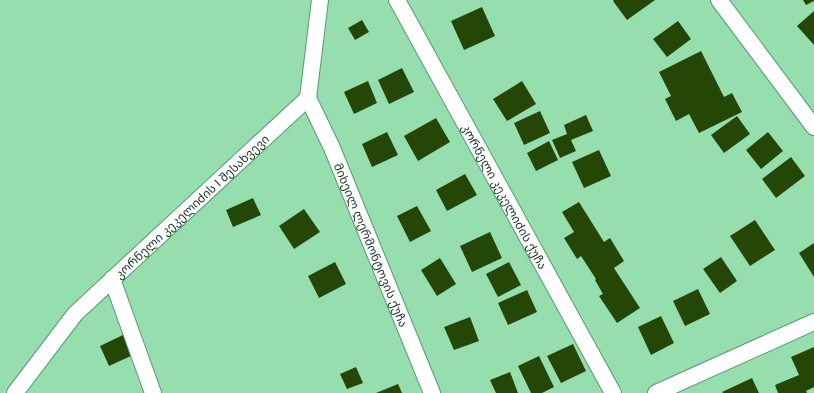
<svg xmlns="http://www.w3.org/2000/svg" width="814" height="393" viewBox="0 0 814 393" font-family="'Golos Text','Noto Sans Georgian',sans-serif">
<rect width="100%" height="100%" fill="#97deaf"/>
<!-- building -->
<path fill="#244708" d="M614,0H655L627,20L613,1Z
M803,0H814V1L806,5Z
M482,7L495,36L464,50L451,21Z
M814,11V45L797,26Z
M362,20L369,32L355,40L348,28Z
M678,21L691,39L667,57L653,39Z
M701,51L724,97L732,93L742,112L699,133L689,114L676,121L665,99L671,96L659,72Z
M402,68L414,92L389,104L378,80Z
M368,81L377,103L354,114L344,92Z
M522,81L536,104L507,121L493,99Z
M540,111L550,133L524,145L514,123Z
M586,115L593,131L571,140L576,151L560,158L552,140L567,134L564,125Z
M737,116L750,134L724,153L711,135Z
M436,118L450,142L418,161L404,136Z
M387,132L398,155L372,167L362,144Z
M768,132L783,151L761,169L746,150Z
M549,141L558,160L536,171L527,153Z
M599,150L611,176L584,188L572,162Z
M791,157L805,176L776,198L762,179Z
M465,174L477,195L447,211L436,190Z
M253,198L261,215L233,227L226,210Z
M579,202L604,242L610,238L624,261L614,268L640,308L617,323L599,296L603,294L595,280L596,279L581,256L577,259L564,238L574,232L562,212Z
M417,206L431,231L410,242L397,216Z
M304,209L320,232L294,249L279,226Z
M755,220L775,250L750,266L730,236Z
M490,232L502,258L472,272L460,246Z
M814,243V277L799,253Z
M721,257L737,281L720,293L703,269Z
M440,258L456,284L437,296L421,270Z
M335,262L346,284L319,298L308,276Z
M509,262L521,285L498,297L486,274Z
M698,289L710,314L685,326L673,301Z
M527,290L537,312L508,325L498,303Z
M661,316L674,343L651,355L638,327Z
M470,317L479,341L454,350L444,327Z
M123,335L133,355L109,366L100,346Z
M573,344L586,371L561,383L547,356Z
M814,347V387L806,391L807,393H778L775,385L799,375L791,357Z
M539,356L554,387L542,393H531L518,366Z
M356,367L363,383L347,389L340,374Z
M510,372L518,393H496L490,380Z
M752,378L759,393H723L722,392Z
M398,384L402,393H376Z"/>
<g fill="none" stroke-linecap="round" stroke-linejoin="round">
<defs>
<g id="minor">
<path id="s1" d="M397,0L613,393"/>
<path d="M719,0L814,127"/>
<path id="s2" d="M308,98L332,148L432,393"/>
<path d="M112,279L153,393"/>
<path id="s3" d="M15,393L75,314L308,98L320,0"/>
<path d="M656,393L814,322"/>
</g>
</defs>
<!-- minor casing -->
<use href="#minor" stroke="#559b6f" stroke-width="18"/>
<!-- minor -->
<use href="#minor" stroke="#fff" stroke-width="16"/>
</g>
<g text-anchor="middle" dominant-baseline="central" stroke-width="4" stroke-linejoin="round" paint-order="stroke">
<!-- street labels -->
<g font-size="12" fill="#163422" stroke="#97deaf">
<text stroke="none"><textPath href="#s1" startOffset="224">კორნელი კეკელიძის ქუჩა</textPath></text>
<text stroke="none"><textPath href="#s3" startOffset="258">კორნელი კეკელიძის I შესახვევი</textPath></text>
<text stroke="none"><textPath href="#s2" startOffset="160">მიხეილ ლერმონტოვის ქუჩა</textPath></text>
</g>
</g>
</svg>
